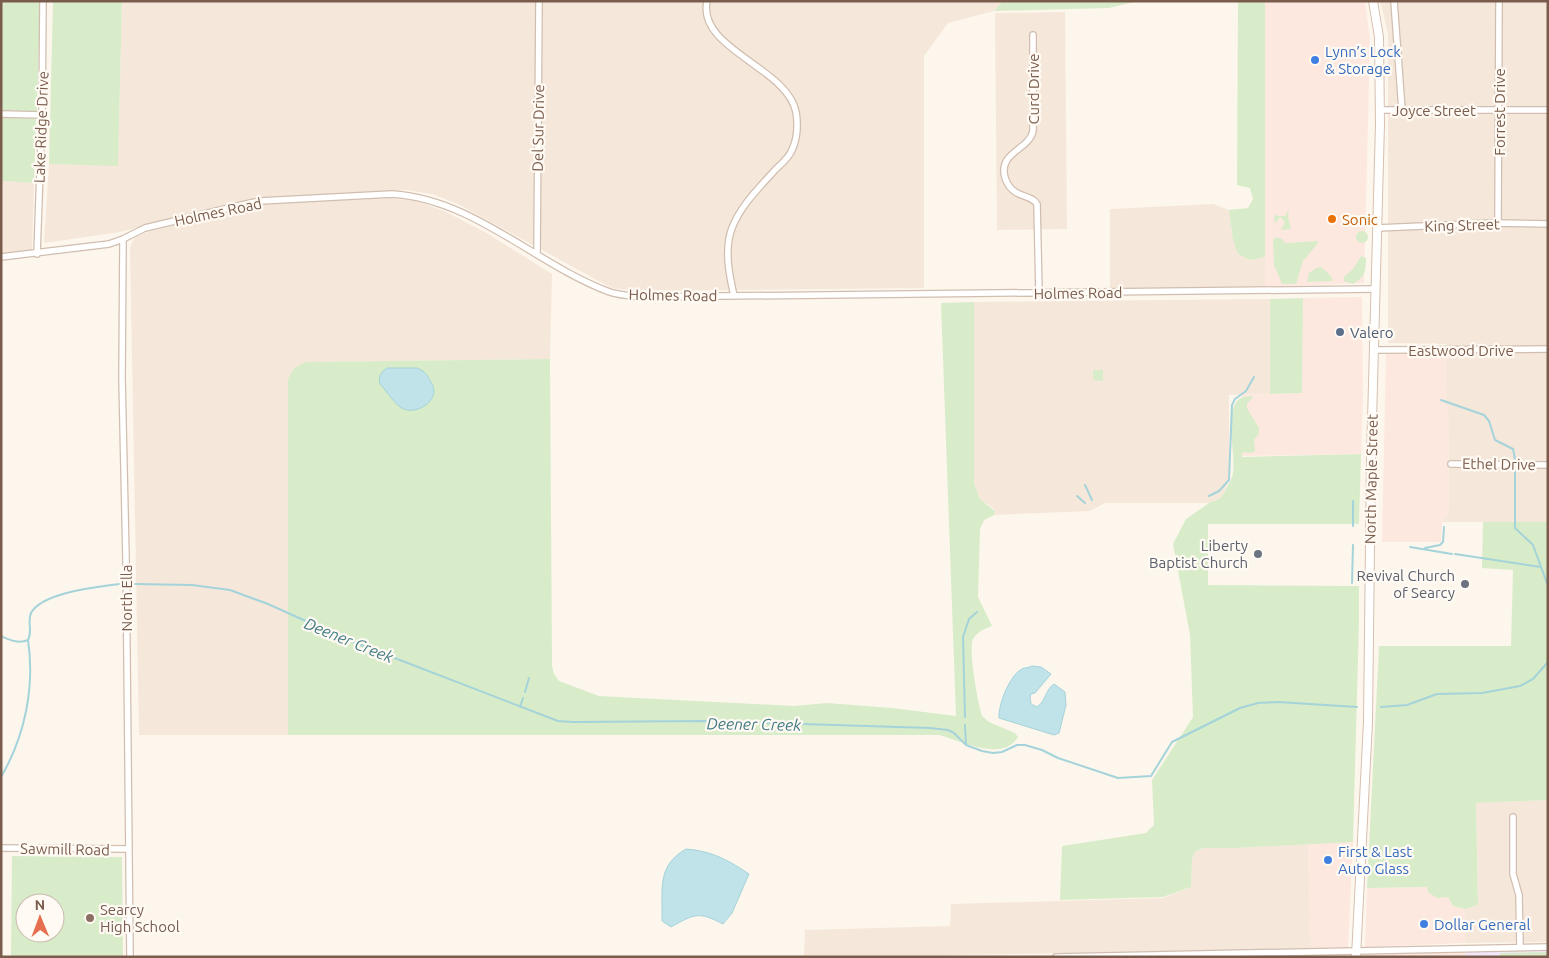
<svg xmlns="http://www.w3.org/2000/svg" width="1549" height="958" viewBox="0 0 1549 958" font-family="Ubuntu,sans-serif">
<rect width="100%" height="100%" fill="#fdf6ec"/>
<!-- residential -->
<path fill="#f5e8da" d="M122,1H1003L994,11L948,23L924,56V288L639,291L612,288L593,278L458,204L432,194L406,190L256,198L120,232L44,243L49,164L118,165Z
M1380,1H1548V522H1442L1449,513L1448,406L1445,405L1446,344L1388,343V34Z
M1065,12L1067,229L997,230L995,13Z
M1,181L34,183L32,251L1,254Z
M391,198L419,202L444,211L485,232L552,274L550,359L306,362L294,368L288,379V735H139L130,248L132,242L136,237L148,232L261,204Z
M1213,204L1229,210L1233,240L1250,260L1265,257V287L1110,289V209Z
M1270,299V394L1229,395V471L1228,483L1221,498L1209,503H1105L1090,511L994,515L995,511L993,508L980,499L974,483V302Z
M1548,800V942L1465,943V909L1478,905L1476,803Z
M1308,844L1311,949L951,955L950,957H804L805,930L950,926L951,904L1163,898L1191,887L1192,859L1195,852L1204,848H1235Z"/>
<!-- commercial -->
<path fill="#fde8e0" d="M1265,1H1365L1370,40L1364,283L1265,287Z
M1362,297L1363,393L1361,454L1242,456V395L1301,393L1303,298Z
M1446,352L1445,405H1448L1449,513L1442,522L1441,542H1382L1386,353Z
M1353,842L1348,949H1311L1308,844Z
M1428,887L1448,896L1453,906L1465,909V943L1365,947L1367,888Z
M1465,952V957H1364V955Z"/>
<!-- education -->
<path fill="#f3e8fa" d="M1548,951V957H1465V952Z"/>
<!-- green -->
<path fill="#d8ecc9" fill-rule="evenodd" d="M1,1H40L37,112L1,111Z
M53,1H122L118,166L49,164Z
M1003,1H1138L1109,8L994,11Z
M1238,1H1265V257L1250,260L1238,254L1233,240L1229,210L1248,208L1253,199L1250,188L1237,185Z
M1,117L36,119L34,183L1,181Z
M1289,209L1288,217L1291,229L1281,230L1285,222L1280,217L1275,224L1274,214L1277,216H1285Z
M1356 237a6 6 0 1 1 12 0a6 6 0 1 1-12 0Z
M1276,237L1282,239L1285,243L1318,241V243L1303,261L1296,284H1282L1274,265L1273,240Z
M1361,256L1366,258C1366,271 1365,277 1353,284L1344,281V277L1353,269Z
M1321,267L1331,276L1333,281L1307,282L1309,273L1316,268Z
M1303,298L1302,393L1270,394V299Z
M974,302V483L980,499L995,511L994,515L984,520L980,529L978,597L992,626C984,629 977,632 973,639C968,650 978,704 982,716L989,722L1015,733L1018,737C1003,763 959,740 939,735H288V379L294,368L306,362L550,359L552,666L554,674L559,681L599,696L794,706L827,703L892,708L956,716L941,303Z
M1093,370H1103V381L1093,380Z
M1251,396L1253,397L1247,404V408L1259,428V433L1254,440L1255,451L1252,453L1243,452L1242,454V457L1361,454L1359,524H1208V585L1359,586V621L1353,842L1235,848H1203L1195,852L1192,859L1191,887L1163,897L1060,900L1062,846L1146,833L1154,825L1152,780L1193,717L1190,635L1173,544L1186,519L1209,503L1221,498C1225,490 1232,480 1233,473C1236,455 1224,412 1239,399C1243,396 1247,397 1251,396Z
M1483,522H1548V800L1476,803L1478,905L1465,909L1453,906L1448,897L1437,898L1428,892L1427,887L1367,888L1379,646H1511L1513,570L1482,568Z
M12,856L122,857L123,957H11ZM25,903H55V933H25Z
M1548,952V957H1500V953Z"/>
<!-- water -->
<path fill="#bfe3e8" stroke="#a5d3da" d="M387,368H417C422,370 425,372 428,377C431,382 434,386 434,392C433,404 415,414 404,409C395,406 387,391 380,384C378,377 381,372 387,368Z
M1032,666L1041,667L1051,674L1035,693L1031,694L1030,697L1031,704L1037,707C1046,701 1045,690 1054,684L1065,692L1066,705L1059,733L1054,735L999,718C998,705 1010,673 1024,668C1025,668 1031,667 1032,666Z
M686,849C712,851 728,860 749,874L732,913L723,924C698,911 695,914 671,927L662,921C663,890 656,866 686,849Z"/>
<g fill="none" stroke-linecap="round" stroke-linejoin="round">
<!-- stream -->
<path stroke="#a5d3da" stroke-width="2" d="M1441,400L1484,415L1489,421L1495,440L1513,449L1515,459
M1515,470V528L1533,545L1548,586
M1085,485L1092,500
M1077,496L1085,503
M1209,496L1219,491L1229,480L1232,405L1235,399L1246,391L1254,377
M1353,526V501
M1410,547L1452,554
M1425,548L1440,545L1443,542L1444,527
M1455,554L1541,567
M1352,583L1353,545
M135,584L192,585L230,590L268,604L348,640L558,721L573,722L705,721L930,728L948,730L954,733L966,745L982,751L993,753L1002,752L1017,745H1025L1042,750L1058,758L1118,778L1151,776L1172,742L1240,708L1258,703L1278,702L1357,707
M1,636C10,640 18,644 28,640C33,631 27,622 31,613C42,592 98,587 119,584
M525,692L529,678
M520,707L523,698
M1381,707L1407,705L1437,694L1482,693L1520,686L1533,679L1548,662
M965,717L963,637L969,619L977,612
M965,725L966,745
M1,777C25,736 35,687 28,640"/>
<defs>
<path id="street" d="M707,1C697,49 787,67 796,112C798,124 797,139 792,150C789,158 781,164 775,170C759,188 741,205 732,228C724,249 729,274 734,296
M1394,1L1402,110
M1033,35V131C1030,145 1014,149 1007,160C1000,171 1006,187 1017,193C1024,197 1033,197 1037,204L1039,293
M1380,110H1548
M1,114L42,115
M1498,223L1499,1
M1377,228L1493,223L1548,224
M123,239L122,379L126,558L130,957
M37,254L42,115L43,1
M537,254L539,1
M1,257L109,244L123,239L145,228L246,204L260,201L392,194C473,199 534,263 607,291C616,295 628,295 637,297L1375,289
M1374,350L1548,349
M1451,464L1548,465
M1513,817V874L1519,895L1520,947
M1,848L129,849
M1056,957L1548,947"/>
<path id="secondary" d="M1356,957L1368,722L1371,458L1380,124L1379,37L1373,1"/>
</defs>
<!-- street casing -->
<use href="#street" stroke="#d1beb0" stroke-width="8"/>
<!-- secondary casing -->
<use href="#secondary" stroke="#d6c0b0" stroke-width="10"/>
<!-- street -->
<use href="#street" stroke="#fff" stroke-width="5.5"/>
<!-- secondary -->
<use href="#secondary" stroke="#fff" stroke-width="8"/>
</g>
<!-- markers -->
<g fill="#3f7fe0" stroke="#fffaf3" stroke-width="2">
<circle cx="1315" cy="60" r="5"/>
<circle cx="1328" cy="860" r="5"/>
<circle cx="1424" cy="924" r="5"/>
</g>
<circle fill="#e8710a" stroke="#fffaf3" stroke-width="2" cx="1332" cy="219" r="5"/>
<circle fill="#5c6f8a" stroke="#fffaf3" stroke-width="2" cx="1340" cy="332" r="5"/>
<g fill="#6b7280" stroke="#fffaf3" stroke-width="2">
<circle cx="1258" cy="554" r="5"/>
<circle cx="1465" cy="584" r="5"/>
</g>
<circle fill="#8d6e63" stroke="#fffaf3" stroke-width="2" cx="90" cy="918" r="5"/>
<g text-anchor="middle" dominant-baseline="central" stroke-width="4.5" stroke-linejoin="round" paint-order="stroke">
<!-- shop labels -->
<g font-size="15" fill="#366cbe" stroke="#fffaf3" text-anchor="start">
<text x="1325" y="51">Lynn’s Lock<tspan x="1325" dy="17">&amp; Storage</tspan></text>
<text x="1338" y="851">First &amp; Last<tspan x="1338" dy="17">Auto Glass</tspan></text>
<text x="1434" y="924">Dollar General</text>
</g>
<!-- street labels -->
<g font-size="15" fill="#7a5c4d" stroke="#fffaf3">
<text transform="translate(1033 89) rotate(-90)">Curd Drive</text>
<text x="1434" y="110">Joyce Street</text>
<text transform="translate(1499 112) rotate(-90)">Forrest Drive</text>
<text transform="translate(41 127) rotate(-88)">Lake Ridge Drive</text>
<text transform="translate(538 128) rotate(-89)">Del Sur Drive</text>
<text transform="translate(218 212) rotate(-12)">Holmes Road</text>
<text transform="translate(1462 225) rotate(-2)">King Street</text>
<text transform="translate(1078 293) rotate(-1)">Holmes Road</text>
<text transform="translate(673 295) rotate(1)">Holmes Road</text>
<text x="1461" y="350">Eastwood Drive</text>
<text transform="translate(1499 464) rotate(1)">Ethel Drive</text>
<text transform="translate(1371 479) rotate(-89)">North Maple Street</text>
<text transform="translate(126 598) rotate(-90)">North Ella</text>
<text transform="translate(65 849) rotate(1)">Sawmill Road</text>
</g>
<!-- food labels -->
<g font-size="15" fill="#c56008" stroke="#fffaf3" text-anchor="start">
<text x="1342" y="219">Sonic</text>
</g>
<!-- service labels -->
<g font-size="15" fill="#4e5e75" stroke="#fffaf3" text-anchor="start">
<text x="1350" y="332">Valero</text>
</g>
<!-- worship labels -->
<g font-size="15" fill="#5b616d" stroke="#fffaf3" text-anchor="end">
<text x="1248" y="545">Liberty<tspan x="1248" dy="17">Baptist Church</tspan></text>
<text x="1455" y="575">Revival Church<tspan x="1455" dy="17">of Searcy</tspan></text>
</g>
<!-- education labels -->
<g font-size="15" fill="#785e54" stroke="#fffaf3" text-anchor="start">
<text x="100" y="909">Searcy<tspan x="100" dy="17">High School</tspan></text>
</g>
<!-- water labels -->
<g font-size="16" font-style="italic" fill="#437c86" stroke="#fffaf3">
<text transform="translate(349 640) rotate(22)">Deener Creek</text>
<text transform="translate(754 724) rotate(1)">Deener Creek</text>
</g>
</g>
<!-- border -->
<rect width="1549" height="958" fill="none" stroke="#7a5c4d" stroke-width="5"/>
<!-- north arrow -->
<g transform="translate(40 918) rotate(359)"><circle r="24" fill="#fffaf3" stroke="#cabbb1"/>
<path d="M0-4L9 19L0 12L-9 19Z" fill="#e76f51"/>
<text y="-8" font-size="14" font-weight="bold" text-anchor="middle" fill="#7a5c4d">N</text>
</g>
</svg>
